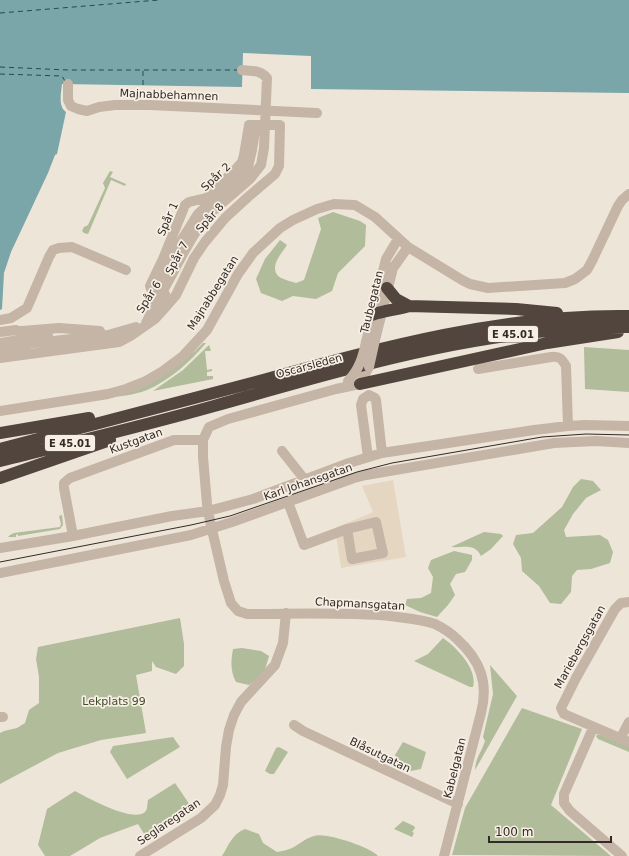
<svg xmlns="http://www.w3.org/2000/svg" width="629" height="856" viewBox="0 0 629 856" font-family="'DejaVu Sans',sans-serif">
<rect width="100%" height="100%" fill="#eee5d9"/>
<!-- green -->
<path fill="#b0bc9a" d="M110,171L113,172L110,177L126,184L125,186L111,180L89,232L88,234L84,233L82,231L84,227L88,225L105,188L103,183Z
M333,212L360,221L366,225L365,246L338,273L332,291L316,299L293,296L282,301L261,293L256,279L265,259L280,240L287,245C281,254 267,269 281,278C286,280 292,282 296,283L304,280L321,229L318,218Z
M203,343H206C190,362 170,380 147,390C135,395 120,396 107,398L194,352Z
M209,345L211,351H205L207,370L212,369V371L207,372V376H213V379L153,391L183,370Z
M584,347L629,350V392L585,389Z
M581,479L593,481L601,490L586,498L573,514L564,530L566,537L600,535L608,540L613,552L610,563L591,569L577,570L572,576L571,592L561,604L550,603L539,586L522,571L521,558L513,544L516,535L533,533L562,507L573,487Z
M62,515L63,525L60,529L18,536V534L16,535V537H8L10,535L14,533L60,527L61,524L59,516Z
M484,532L501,534L503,536L491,549L481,556C475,543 462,548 451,547Z
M454,551L472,555V560L465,572L456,574L450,584L455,595L448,605L437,617L420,612L405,605L407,599L421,598L431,593L433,577L428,568L431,560Z
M180,618L184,644V666L176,674L156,667L152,661V671L136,675L146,733L101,740L58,753L0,784V733L4,731L17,728L25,723L29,710L39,703V677L36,659L38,647Z
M443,638C456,647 478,669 473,687H470L414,661L428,654Z
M242,648L261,651L269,656L264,673L249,685L236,682C230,670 231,661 233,649Z
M490,665L517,696L475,770C475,759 482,751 485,741L483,737L493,694Z
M522,708L582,729L551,805L611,856L452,855L465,808Z
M598,734L629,746V752L598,739L596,736Z
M173,737L180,747L127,779L110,752L113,746Z
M403,742L426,752L421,769L411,771L398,764V760L395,755Z
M279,747L288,752L274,774H270L265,771L276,748Z
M175,783L192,808L146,837L138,824L100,838L70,856H45L38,845L47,809L75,791C88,798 133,823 145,812C148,809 147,804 148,800Z
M403,821L414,826L415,828L412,832L414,833L412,837L394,829Z
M245,829L259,834L263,843L277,852C282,851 288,850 292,848C300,844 304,839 314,836C325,832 370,847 378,856H222C228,846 233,833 245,829Z"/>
<!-- plaza -->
<path fill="#e5d6c1" d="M393,480L406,557L341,568L335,528L373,512L362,486Z"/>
<!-- water -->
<path fill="#7aa6a9" d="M0,0H629V93L311,89V56L243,53L242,87L62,84C61,94 58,106 66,112L57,154L55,155L48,173L11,252L4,273L2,309L0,310Z"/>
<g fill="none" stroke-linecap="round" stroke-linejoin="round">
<!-- ferry -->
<path stroke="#204b50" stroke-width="1" stroke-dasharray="5 4" stroke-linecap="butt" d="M0,13L159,0
M0,67L68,70H238
M0,74L62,76L65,81
M143,85V70"/>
<!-- minor -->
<path stroke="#c5b5a6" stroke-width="10" d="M68,84V100L71,106L78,109L87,111L99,107L115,105H150L317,113
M156,292L178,246L198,214L231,184L244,172L248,167L252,150L256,125
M152,299L158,298L161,294C177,268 188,239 207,216L250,179L261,165L264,148L267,78C261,70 252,71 242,70
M0,320L11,318L27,308L49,257L53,250L59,248L72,247L126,270
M146,323L150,315L165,294
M22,331L59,328L100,331
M0,332L16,330L17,331H22L23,338L25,337L26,347L0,350
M25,337L48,335
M375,340L393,268L408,247
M366,342L386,259L398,239
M0,343L25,339
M26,344L108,335L136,327
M0,358L119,342L132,335L155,319L164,309L176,295L194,258L205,242L225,218L248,197L275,174L279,166L280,125H249L244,155L242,162L236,169L206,198L189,202L185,205L163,259L150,286L152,292V299
M369,367L360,384L336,389L228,419L209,427L203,440V457L207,504L210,521L224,581L231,603L238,611L247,614C295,614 343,612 390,616C405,618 421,619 435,624C443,628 451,633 457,639C480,660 489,682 481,713L444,856
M478,369L551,357C560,356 562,359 566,366L568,426
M0,411L108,394L126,389L144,382L163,371L183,356L207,330L238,274L253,253L280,228L293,220L317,209L334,204L355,205L375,217L408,247L462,280L470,284L488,288L565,283L575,279L587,270L592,261L618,206L622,200L629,194
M282,451L305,480
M368,457L361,405L363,399L369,395L375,398L376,400L382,453
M288,502L304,545L347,529
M376,522L383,553L352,559L347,529Z
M73,536L64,488V483L70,478L174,440H203
M0,548L73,536L172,516L208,511L253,499L349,463L382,453L534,430L568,426L585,425L629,426
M0,573L191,535L232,522L354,478L366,475L554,443L596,441L629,443
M629,602L621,603L615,609L576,678L561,708L564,714L629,742
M0,717H3
M294,725L303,731L458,804
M593,728L564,794V803L570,811L622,856
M620,739L629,722
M140,856L201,818L215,805L220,795L223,785L226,747L229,730L234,715L241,702L275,665L283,643L286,613"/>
<!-- highway -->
<path stroke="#52453e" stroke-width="12" d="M387,288L396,299L409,306L516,309L557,313
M372,315C384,310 397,310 409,306
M360,384L547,343L618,332
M0,433L89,418
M0,449C88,426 176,403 263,380C383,347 504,314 629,316
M0,461C71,443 143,426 214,406C350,368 486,326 629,327
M0,478L110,440"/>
<!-- tram -->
<path stroke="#322a26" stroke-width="1" d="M0,562L191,525L230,516L357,472L392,463L542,437L586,434L629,435"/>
<!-- minor-bridge -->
<path stroke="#c5b5a6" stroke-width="10" d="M369,367L375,340
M348,381C359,370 363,357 366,342"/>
</g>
<g text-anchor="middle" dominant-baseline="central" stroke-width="3.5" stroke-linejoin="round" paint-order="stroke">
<!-- shield labels -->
<g fill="#f7efe4" stroke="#6d655f" stroke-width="1">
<rect x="488" y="326" width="50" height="16" rx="3"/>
<rect x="45" y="435" width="50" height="16" rx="3"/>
</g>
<g font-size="10" font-weight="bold" fill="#322a26">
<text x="513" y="334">E 45.01</text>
<text x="70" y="443">E 45.01</text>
</g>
<!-- street labels -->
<g font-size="11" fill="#322a26" stroke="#f7efe4">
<text transform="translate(169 95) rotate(2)">Majnabbehamnen</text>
<text transform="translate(216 177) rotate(-43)">Spår 2</text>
<text transform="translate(210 218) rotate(-48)">Spår 8</text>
<text transform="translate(168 219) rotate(-66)">Spår 1</text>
<text transform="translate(177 258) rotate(-62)">Spår 7</text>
<text transform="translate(213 293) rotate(-58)">Majnabbegatan</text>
<text transform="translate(149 297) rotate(-57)">Spår 6</text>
<text transform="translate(372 302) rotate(-76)">Taubegatan</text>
<text transform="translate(309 366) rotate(-15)">Oscarsleden</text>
<text transform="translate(136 441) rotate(-20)">Kustgatan</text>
<text transform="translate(308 482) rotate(-19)">Karl Johansgatan</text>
<text transform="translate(360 604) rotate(3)">Chapmansgatan</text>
<text transform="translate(580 647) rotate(-61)">Mariebergsgatan</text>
<text transform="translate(380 755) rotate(26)">Blåsutgatan</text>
<text transform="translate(455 768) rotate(-76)">Kabelgatan</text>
<text transform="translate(169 822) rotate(-34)">Seglaregatan</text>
</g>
<!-- park labels -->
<g font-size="11" fill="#414e2c" stroke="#f7efe4">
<text x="114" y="701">Lekplats 99</text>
</g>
</g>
<!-- scale -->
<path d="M489 836v6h122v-6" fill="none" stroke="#322a26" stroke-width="2"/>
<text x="495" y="836" font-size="12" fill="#322a26" stroke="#f7efe4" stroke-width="3" paint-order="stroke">100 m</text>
</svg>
